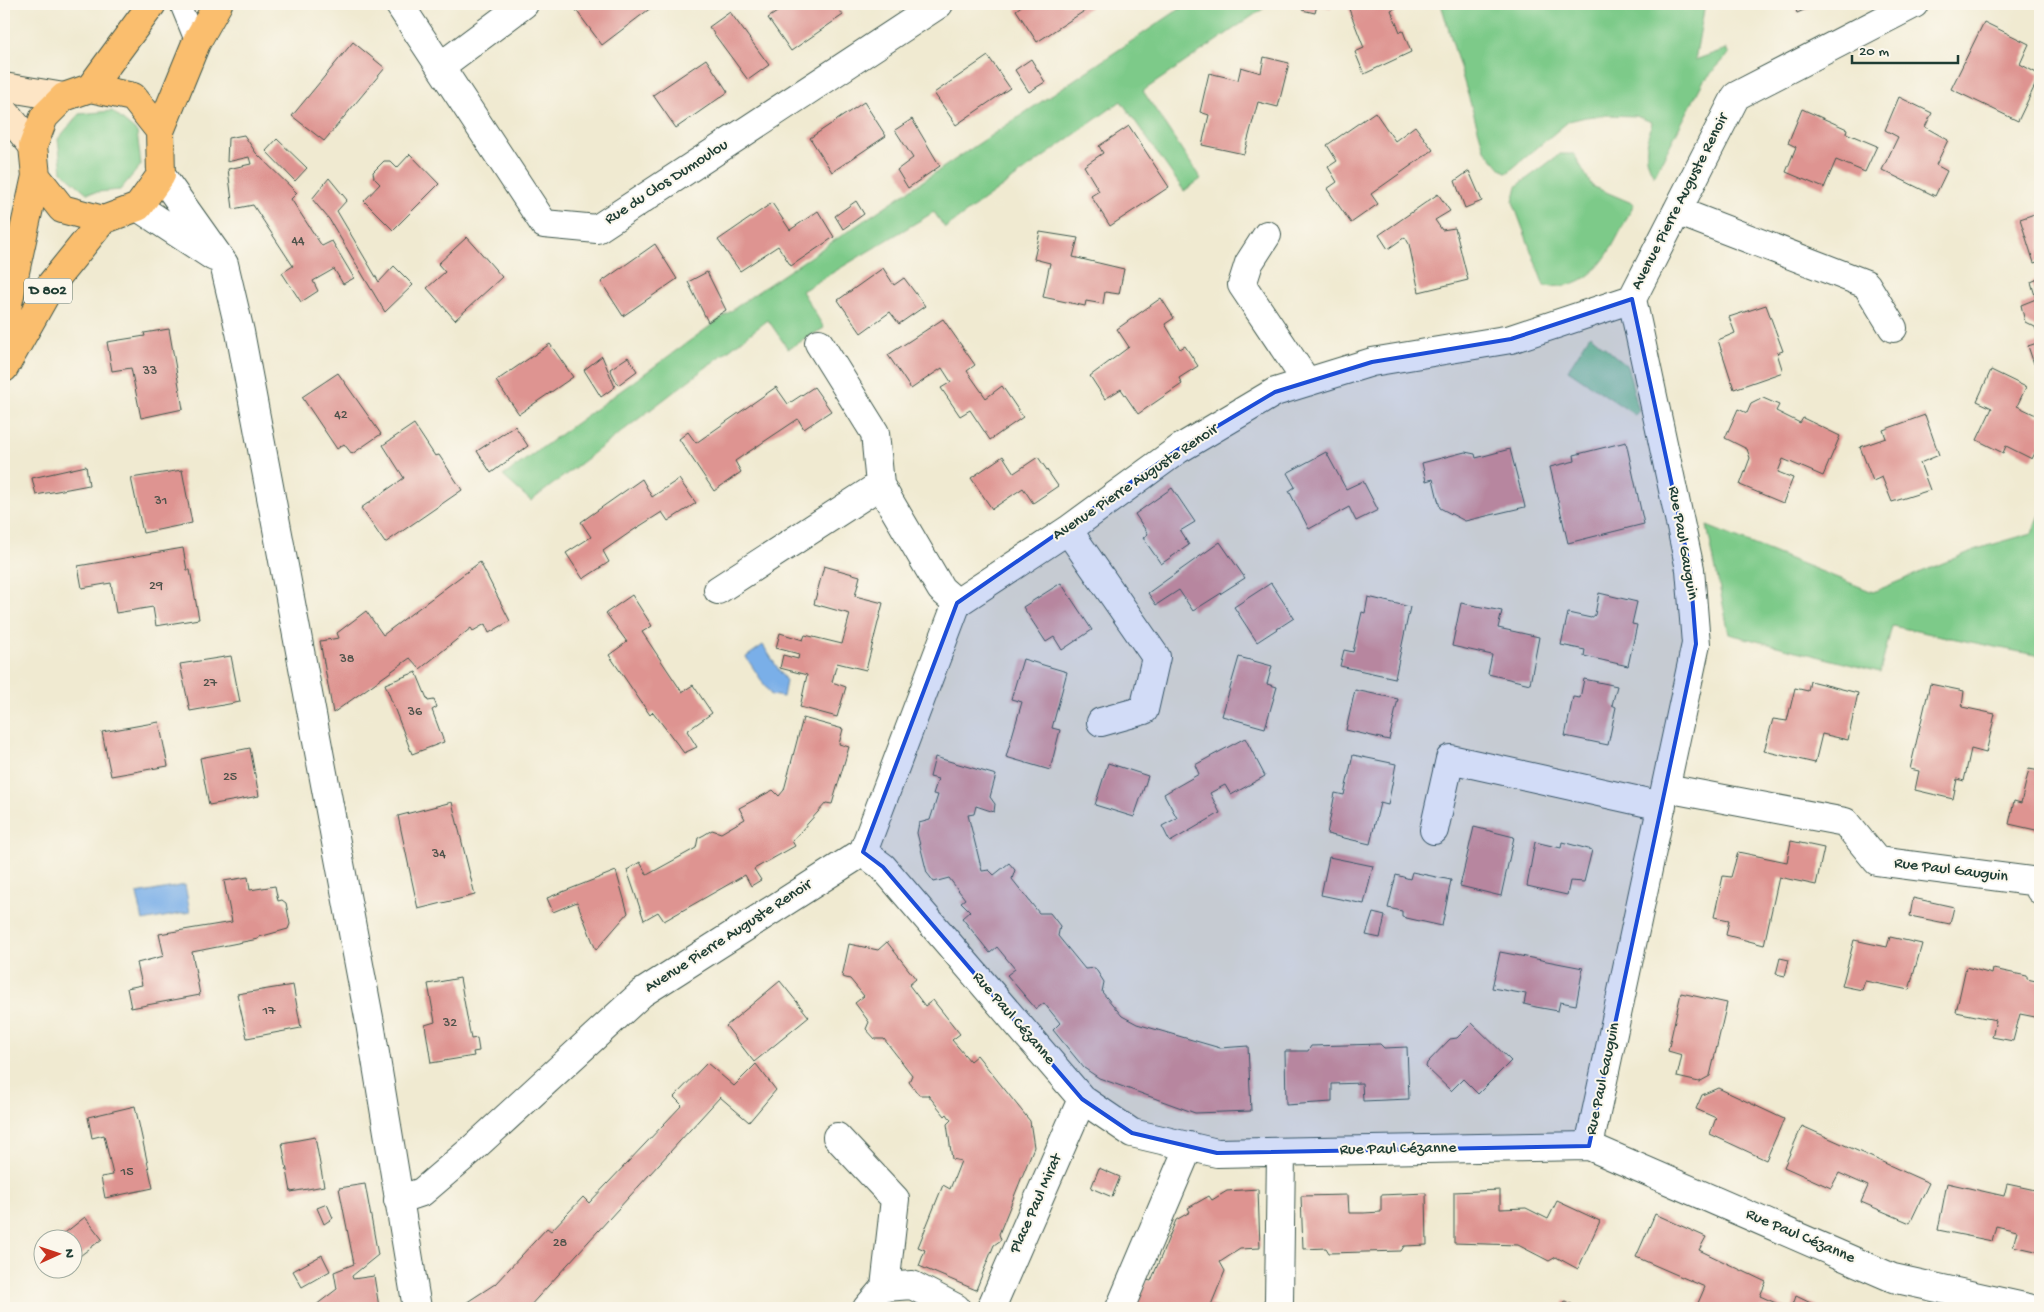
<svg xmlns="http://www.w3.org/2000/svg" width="2044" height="1312" viewBox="0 0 2044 1312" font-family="'Gochi Hand',sans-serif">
<rect width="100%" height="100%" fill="#fbf7ec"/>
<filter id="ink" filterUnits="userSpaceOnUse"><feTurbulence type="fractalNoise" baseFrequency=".02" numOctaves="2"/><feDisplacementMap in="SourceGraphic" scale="10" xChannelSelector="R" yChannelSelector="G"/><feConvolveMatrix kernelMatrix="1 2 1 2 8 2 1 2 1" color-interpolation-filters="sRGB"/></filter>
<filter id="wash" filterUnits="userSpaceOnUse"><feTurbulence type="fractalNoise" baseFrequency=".0096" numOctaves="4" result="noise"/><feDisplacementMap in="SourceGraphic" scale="20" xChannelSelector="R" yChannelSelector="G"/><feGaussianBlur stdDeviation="1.12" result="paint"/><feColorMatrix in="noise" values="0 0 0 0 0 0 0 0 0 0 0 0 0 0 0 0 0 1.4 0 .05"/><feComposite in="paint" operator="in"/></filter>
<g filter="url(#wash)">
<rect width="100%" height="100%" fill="#f0ead1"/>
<!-- green -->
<path fill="#7dca89" stroke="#4e845e" d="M1187,4H1270L1143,91L1201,179L1184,191L1121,101L945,228L934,212L802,291L824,328L788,349L768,320L531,501L503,476L753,295Z
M1441,4H1705L1695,60L1726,49L1729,54L1703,82L1654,176C1642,154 1647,146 1652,122L1636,116L1606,115L1586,117L1569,121L1507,173L1501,169L1484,149Z
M112,111L137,132L141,165L120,190L87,193L62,172L58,139L79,114Z
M1560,154H1574L1592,186L1634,204C1612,245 1599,292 1544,286L1513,202L1517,186Z
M1590,335L1627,366L1639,411L1635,415L1568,370Z
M2040,515V656L1892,626L1880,672L1729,634L1707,526L1873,592L1977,549L2032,533Z"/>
<!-- water -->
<path fill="#7aafe8" stroke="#4c768e" d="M763,645L786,681L783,697L771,695L746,657Z
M185,885L190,912L143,921L137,894Z"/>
<g id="blocks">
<!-- building -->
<path fill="#de9491" d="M585,4H656L602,45L576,10Z
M789,4H835L843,15L791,51L768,18Z
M1024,4H1091L1092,6L1037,42L1016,10Z
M1303,4H1332L1331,8L1317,5L1315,13L1302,10Z
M1347,4H1405L1391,10L1400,32L1403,31L1411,52L1364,74L1355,52L1364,48Z
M1794,4H1818L1797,13Z
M730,12L769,65L748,80L709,27Z
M1984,22L2029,44L2020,64L2040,75L2018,121L1951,89Z
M353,42L385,68L324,141L292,116Z
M988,56L1010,88L956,125L934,93Z
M1264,57L1289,63L1278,107L1258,102L1244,154L1202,145L1209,115L1200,112L1209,73L1238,80L1241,67L1261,73Z
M706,59L728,92L676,128L653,95Z
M1031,59L1045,82L1029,92L1015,70Z
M1899,97L1932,113L1925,127L1948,140L1936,165L1947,171L1935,196L1882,170L1898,137L1885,130Z
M864,102L886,136L832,172L810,138Z
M1802,109L1847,129L1846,133L1877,146L1865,172L1836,160L1824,188L1786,172L1796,147L1788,143Z
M1375,112L1395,141L1415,126L1433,150L1371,194L1378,204L1351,223L1327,189L1337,182L1328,167L1337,161L1327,145Z
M912,119L940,166L908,188L897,170L913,158L895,130Z
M1129,126L1169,187L1110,226L1091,196L1099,191L1084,166L1103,153L1099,146Z
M244,135L256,153L297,193L291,199L322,246L332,241L354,278L343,284L334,269L313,281L318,291L301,302L282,273L293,266L253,205L233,209L228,169L251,164L249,157L227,162L228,138Z
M277,139L307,168L295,181L266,151Z
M410,154L439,184L393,230L364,201L380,184L374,178L373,172L384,161H390L397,168Z
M1469,171L1482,201L1465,208L1455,181Z
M329,178L347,200L337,211L379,282L394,266L413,285L385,312L329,219L312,199Z
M1438,194L1450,211L1435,220L1442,230L1455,228L1468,280L1419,292L1409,244L1405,237L1388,249L1379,235Z
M856,201L864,214L843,229L835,216Z
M772,203L790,230L818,211L834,237L791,266L778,246L740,271L718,240Z
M2040,212V261L2034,263L2020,219Z
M1040,232L1078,238L1073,257L1124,269L1119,294L1105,292L1103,304L1086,301L1085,306L1043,297L1050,263L1034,259Z
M467,237L502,277L455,320L427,288L445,272L438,264Z
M655,244L677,279L623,316L601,282Z
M883,268L894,285L904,278L925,306L899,324L890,312L861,333L838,300Z
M707,272L726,310L708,322L688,282Z
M2040,278V340L2035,327L2025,322L2021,305L2036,299L2031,282Z
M1161,298L1174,318L1165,324L1180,349L1185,346L1198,366L1179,378L1182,384L1138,414L1121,389L1105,399L1090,376L1129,347L1117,329Z
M1766,305L1783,351L1777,353L1783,372L1734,389L1718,340L1735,333L1729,317Z
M943,319L975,365L967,371L986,398L1002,386L1023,417L990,440L970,410L960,416L941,388L951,382L942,368L911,389L888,355Z
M169,329L183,409L141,418L131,368L112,371L107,342L145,336L144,333Z
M2040,342V362L2034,364L2028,346Z
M550,344L573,377L519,414L496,381Z
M602,356L615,387L601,397L584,370Z
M628,357L637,371L618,385L610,369Z
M1991,370L2026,387L2017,406L2040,417V449L2038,447L2032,459L2006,446L2003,453L1977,440L1992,408L1977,401Z
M338,373L381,434L352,454L344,444L337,449L302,397Z
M776,387L788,404L814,387L831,411L804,429L798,419L735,461L741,472L714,491L679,439L688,432L696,443Z
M1763,398L1779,405L1776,411L1800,423L1803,418L1840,436L1823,476L1783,459L1778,472L1793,478L1783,503L1740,485L1750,458L1747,449L1725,438L1738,409L1747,413L1751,404Z
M1925,415L1939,455L1920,463L1930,490L1892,502L1882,477L1873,481L1860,447L1886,438L1883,430Z
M414,424L435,456L439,455L462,490L385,543L361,508L404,478L383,445Z
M515,426L528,446L491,473L477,451Z
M1626,442L1644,524L1568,543L1550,467L1575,461L1574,455Z
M1510,449L1525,507L1465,521L1440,508L1433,479L1426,481L1422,463L1465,452L1475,454L1476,458Z
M1326,452L1346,489L1363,481L1378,510L1356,521L1349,507L1309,529L1289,491L1295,487L1287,473Z
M1003,456L1014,473L1038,457L1058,486L1033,503L1023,488L992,509L971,478Z
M86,466L89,485L36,495L32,478Z
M182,470L192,523L143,533L131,478Z
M642,479L652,497L679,479L696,503L668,521L662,512L632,531L603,551L609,562L583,579L566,553L591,537L581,522Z
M1172,488L1195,522L1180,531L1189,545L1161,564L1143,538L1148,534L1135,514Z
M1220,542L1245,578L1193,611L1179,590L1156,605L1148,593Z
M183,548L187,570H190L199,619L156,626L153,607L116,613L111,583L82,588L78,566Z
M480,562L510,621L489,633L485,624L473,631L471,628L420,669L410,658L333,713L320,641L339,638L337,633L366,611L383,635Z
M824,566L860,576L855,596L883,603L866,670L837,663L832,682L846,687L837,717L800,707L807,675L780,668L783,655L798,659L799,654L776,648L780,633L803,640L805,635L842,644L850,614L814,604Z
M1061,583L1092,630L1062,650L1054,637L1046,642L1023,607Z
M1271,583L1294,618L1257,642L1234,607Z
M1599,593L1637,602L1632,624L1637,625L1628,666L1584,656L1585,650L1561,645L1568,613L1591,618L1595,615Z
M632,595L652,626L642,632L682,692L693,685L712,713L687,731L697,747L684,753L653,712L650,715L609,655L627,642L606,613Z
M1368,597L1410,607L1395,678L1340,666L1344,650L1353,652L1362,612L1365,613Z
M1461,603L1502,611L1498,628L1539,637L1530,684L1488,674L1492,655L1452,646Z
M231,656L240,702L190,711L180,664Z
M1239,657L1272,666L1267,684L1277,687L1265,728L1222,716Z
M1023,659L1067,672L1052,728L1060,730L1050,770L1006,757L1022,702L1011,699Z
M416,672L428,701L434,700L437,707L432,710L444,742L412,754L385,684Z
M1584,679L1617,686L1612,705L1616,707L1608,745L1565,736L1573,697L1580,698Z
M1810,681L1858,693L1848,740L1822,734L1815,763L1764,751L1773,719L1787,721L1795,688L1808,691Z
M1930,684L1964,691L1962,707L1995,714L1986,753L1971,749L1964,781L1957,779L1953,799L1915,790L1919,771L1910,769Z
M1355,690L1398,699L1389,740L1346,730Z
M803,718L843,729L839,744L849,747L832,804L826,803L792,841L795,846L754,869L761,880L751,886L745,875L664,921L658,912L644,920L627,870L640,862L647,875L696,848L698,838L704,835L712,830L721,833L745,819L739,808L773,790L779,796L784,790Z
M159,722L168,766L111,776L102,732Z
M1245,738L1265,776L1231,795L1225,785L1210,793L1220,813L1170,842L1162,826L1177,818L1164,794L1199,774L1195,765Z
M250,748L259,796L209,805L200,758Z
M1353,755L1396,764L1388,805L1380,803L1370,844L1327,834L1335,793L1344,795Z
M935,757L996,775L990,797L995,804L994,812L976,806L974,814L968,815L982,871L989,870L994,875L1009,863L1015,870L1012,879L1039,913H1050L1060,926L1058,936L1085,969L1095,968L1104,982L1102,992L1122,1016L1137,1024L1220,1048L1248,1046L1251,1111L1195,1113L1099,1078L1084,1068L1053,1030L1060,1023L1044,1003L1036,1009L1007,975L1015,969L997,947L990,953L962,918L970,911L961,902L965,899L949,878L934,882L927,873L917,833L919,823L930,820L938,795L933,794L938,779L930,777Z
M1108,763L1148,776L1134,817L1095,805Z
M2029,769L2040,771V831L2009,824L2014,801L2021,803Z
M452,802L475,895L418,909L398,816Z
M1474,827L1514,837L1501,896L1460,886Z
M1791,841L1824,848L1816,885L1779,877L1764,945L1726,935L1729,920L1714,917L1723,876L1731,877L1738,852L1787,862Z
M1535,842L1561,848L1562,842L1592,850L1584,882L1570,881L1567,895L1527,886Z
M1329,857L1373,866L1364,904L1321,895Z
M616,871L628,913L596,950L577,902L553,912L547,898Z
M1412,872L1451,880L1442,926L1402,917V911L1388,908L1396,875L1410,879Z
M248,877L250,890L275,886L278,901L282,900L286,903L290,924L288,929L259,937L258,939L192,952L200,995L131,1008L127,988L142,985L137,963L164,956L159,934L232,922L224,881Z
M1913,898L1954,907L1950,924L1910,916Z
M1373,913L1385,916L1380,938L1366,935Z
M1890,937L1922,944L1909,990L1865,981L1862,990L1842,986L1854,940L1887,947Z
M887,942L916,979L909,985L925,1006L933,1000L960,1034L952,1040L970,1061L977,1055L1030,1121L1034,1147L999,1234L1001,1240L994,1245L976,1290L919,1266L925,1250L918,1247L943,1185L950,1189L961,1161L952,1159L947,1124L951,1120L947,1114L945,1116L928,1095H919L909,1082L912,1075L884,1039H875L866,1029L869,1022L855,1003L864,996L850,979L842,977L849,944L878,950Z
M1500,952L1583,968L1576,1005L1560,1002L1558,1011L1536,1007L1524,1004L1526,994L1492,988Z
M1780,958L1789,960L1785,976L1776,974Z
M1966,967L1992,974L1993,969L2027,976V979L2040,982V1018L2020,1014L2013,1041L1992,1037L1996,1020L1956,1012Z
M460,978L471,1039L477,1038L479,1051L473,1052L474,1056L431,1063L425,1025L435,1022L428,984Z
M780,981L809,1017L754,1062L726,1026Z
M293,985L301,1028L247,1038L237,994Z
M1681,993L1727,1003L1710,1076L1699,1082L1677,1077L1682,1055L1668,1051Z
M1472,1023L1511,1061L1478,1094L1463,1079L1451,1091L1426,1067L1427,1063L1450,1039L1457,1038Z
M1380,1044L1384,1048L1407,1047L1409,1099L1363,1101L1362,1083L1332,1084V1102L1286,1105L1285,1051H1308L1311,1046Z
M707,1063L734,1086L756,1064L776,1090L749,1122L720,1097L528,1308H458L495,1284L547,1228L551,1231L583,1197L589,1203L682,1105L674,1097Z
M1718,1088L1784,1119L1766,1160L1710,1134L1716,1118L1696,1109L1702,1095Z
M135,1106L153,1188L105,1198L101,1177L113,1175L104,1135L92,1138L88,1117Z
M1802,1126L1929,1183L1910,1223L1861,1202L1868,1186L1839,1173L1831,1188L1784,1167Z
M315,1137L324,1186L291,1192L282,1143Z
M1099,1168L1120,1177L1112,1197L1091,1188Z
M1947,1183L2004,1196L2007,1184L2040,1191V1252L2013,1246L2017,1231L1996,1226L1992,1241L1938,1230Z
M365,1184L378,1255L352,1276L353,1279L374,1276L379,1307L316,1308V1305L337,1289L334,1272L354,1264L339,1188Z
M1258,1189L1260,1248L1240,1249L1220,1262L1225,1271L1211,1305L1219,1308H1135L1147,1280L1151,1281L1176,1220L1190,1212L1188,1208L1209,1196L1212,1200L1227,1191Z
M1500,1190V1209L1526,1208L1548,1219L1557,1201L1600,1221L1578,1269L1556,1257L1549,1261L1518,1245L1454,1243V1192Z
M1426,1193L1427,1245L1404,1246L1401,1251L1329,1253L1326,1248L1303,1249L1301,1196L1348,1195L1349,1213H1364L1381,1212V1195Z
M327,1204L333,1218L324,1224L317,1208Z
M1655,1214L1706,1237L1699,1250L1766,1282L1760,1296L1787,1308H1710L1698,1303L1705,1287L1636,1257Z
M85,1217L102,1239L72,1262V1240H56Z
M322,1255L330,1271L302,1287L293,1271Z
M53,1270H63L57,1275Z
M1796,1296L1821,1308H1792Z
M1565,1301L1580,1308H1562Z"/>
</g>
</g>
<g filter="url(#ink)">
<use href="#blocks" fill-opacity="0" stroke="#3e574c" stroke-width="1"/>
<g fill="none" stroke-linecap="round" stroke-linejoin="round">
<defs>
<path id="lane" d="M180,4L196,43"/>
<path id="street" d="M399,4L544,224L597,229L939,4
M441,66L524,4
M161,175L224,264L240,332L370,1023L417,1308
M138,207L214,257
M1677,211L1866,284L1893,328
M1267,235L1249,263L1242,285L1307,382
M819,343L875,433L880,485
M1068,530L1156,657L1144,710L1101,722
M718,590L880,485L941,589L957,603
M1666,788L1845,822L1877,861L2039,882L2040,890
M1434,830L1450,759L1662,806
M863,852L883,867L1082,1099L1132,1133L1217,1153L1589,1146L1893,1278L2028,1308
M837,1137L895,1199L885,1287
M1589,1146L1696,644L1690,569L1632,299
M398,1200L422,1192L470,1151L642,993L863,852L957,603L1068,530L1179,449L1275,392L1372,362L1511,339L1632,299L1736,96L1914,4
M867,1308L885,1287L912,1285L956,1308
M991,1308L1082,1099
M1120,1308L1189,1146
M1277,1308L1279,1301L1281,1152"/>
<path id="secondary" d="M4,87L64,97
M4,111L33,146"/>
<path id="primary" d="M90,88L152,4
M160,131L133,97L90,88L64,97L44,117L33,146L36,176L62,209L103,220L138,207L161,175L160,131L196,43L218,4
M4,322L36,176
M4,368L52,283L103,220"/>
</defs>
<!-- lane casing -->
<use href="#lane" stroke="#3e574c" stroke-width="22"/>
<!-- street casing -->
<use href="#street" stroke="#3e574c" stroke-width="30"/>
<!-- secondary casing -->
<use href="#secondary" stroke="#3e574c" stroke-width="30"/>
<!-- primary casing -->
<use href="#primary" stroke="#3e574c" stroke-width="30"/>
<!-- lane -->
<use href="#lane" stroke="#fff" stroke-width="20"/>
<!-- street -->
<use href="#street" stroke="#fff" stroke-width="28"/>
<!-- secondary -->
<use href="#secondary" stroke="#fde5c5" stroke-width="28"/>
<!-- primary -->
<use href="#primary" stroke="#fabe6e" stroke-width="28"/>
</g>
</g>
<!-- marked area -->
<path fill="#1d4ed8" fill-opacity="0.2" stroke="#1d4ed8" stroke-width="4" stroke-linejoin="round" d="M1632,299L1690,569L1696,644L1589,1146L1217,1153L1132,1133L1082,1099L883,867L863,852L957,603L1179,449L1275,392L1372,362L1511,339Z"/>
<g text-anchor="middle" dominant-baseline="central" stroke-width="4" stroke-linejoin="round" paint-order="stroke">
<!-- number labels -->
<g font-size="14" fill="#4f534b">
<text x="298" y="241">44</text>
<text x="150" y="371">33</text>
<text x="341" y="415">42</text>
<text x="161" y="501">31</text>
<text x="156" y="586">29</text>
<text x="347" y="659">38</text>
<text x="210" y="683">27</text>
<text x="415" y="712">36</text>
<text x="230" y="777">25</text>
<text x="439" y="854">34</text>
<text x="269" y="1011">17</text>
<text x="450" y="1023">32</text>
<text x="127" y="1172">15</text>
<text x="560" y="1243">28</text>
</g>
<!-- shield labels -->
<rect fill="#fbf7ec" stroke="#61756b" stroke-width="1" x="24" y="278.5" width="48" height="25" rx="4"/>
<g font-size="15" font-weight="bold" fill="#1f3d34">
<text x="48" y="291">D 802</text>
</g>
<!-- street labels -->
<g font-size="16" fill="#1f3d34" stroke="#fbf7ec">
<text transform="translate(667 183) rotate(-33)">Rue du Clos Dumoulou</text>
<text transform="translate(1681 202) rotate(-63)">Avenue Pierre Auguste Renoir</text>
<text transform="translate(1136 483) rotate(-34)">Avenue Pierre Auguste Renoir</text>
<text transform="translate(1682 543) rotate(80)">Rue Paul Gauguin</text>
<text transform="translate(1951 871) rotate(7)">Rue Paul Gauguin</text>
<text transform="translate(729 937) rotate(-33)">Avenue Pierre Auguste Renoir</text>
<text transform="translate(1013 1019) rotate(49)">Rue Paul Cézanne</text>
<text transform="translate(1604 1079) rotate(-78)">Rue Paul Gauguin</text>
<text transform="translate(1398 1150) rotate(-1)">Rue Paul Cézanne</text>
<text transform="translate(1037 1204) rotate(-66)">Place Paul Mirat</text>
<text transform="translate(1800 1237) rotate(23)">Rue Paul Cézanne</text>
</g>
</g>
<!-- margin -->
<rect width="2044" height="1312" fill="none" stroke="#fbf7ec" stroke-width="20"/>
<!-- north arrow -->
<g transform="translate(58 1254) rotate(87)"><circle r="24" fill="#fbf7ec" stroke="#a3ada2"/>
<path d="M0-4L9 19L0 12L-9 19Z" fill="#c8321e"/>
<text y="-8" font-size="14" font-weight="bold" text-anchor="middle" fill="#1f3d34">N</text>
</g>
<!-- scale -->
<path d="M1852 55v8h106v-8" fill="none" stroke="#1f3d34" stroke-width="2.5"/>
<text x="1859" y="55" font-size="15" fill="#1f3d34" stroke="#fbf7ec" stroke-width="4" paint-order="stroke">20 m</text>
</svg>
